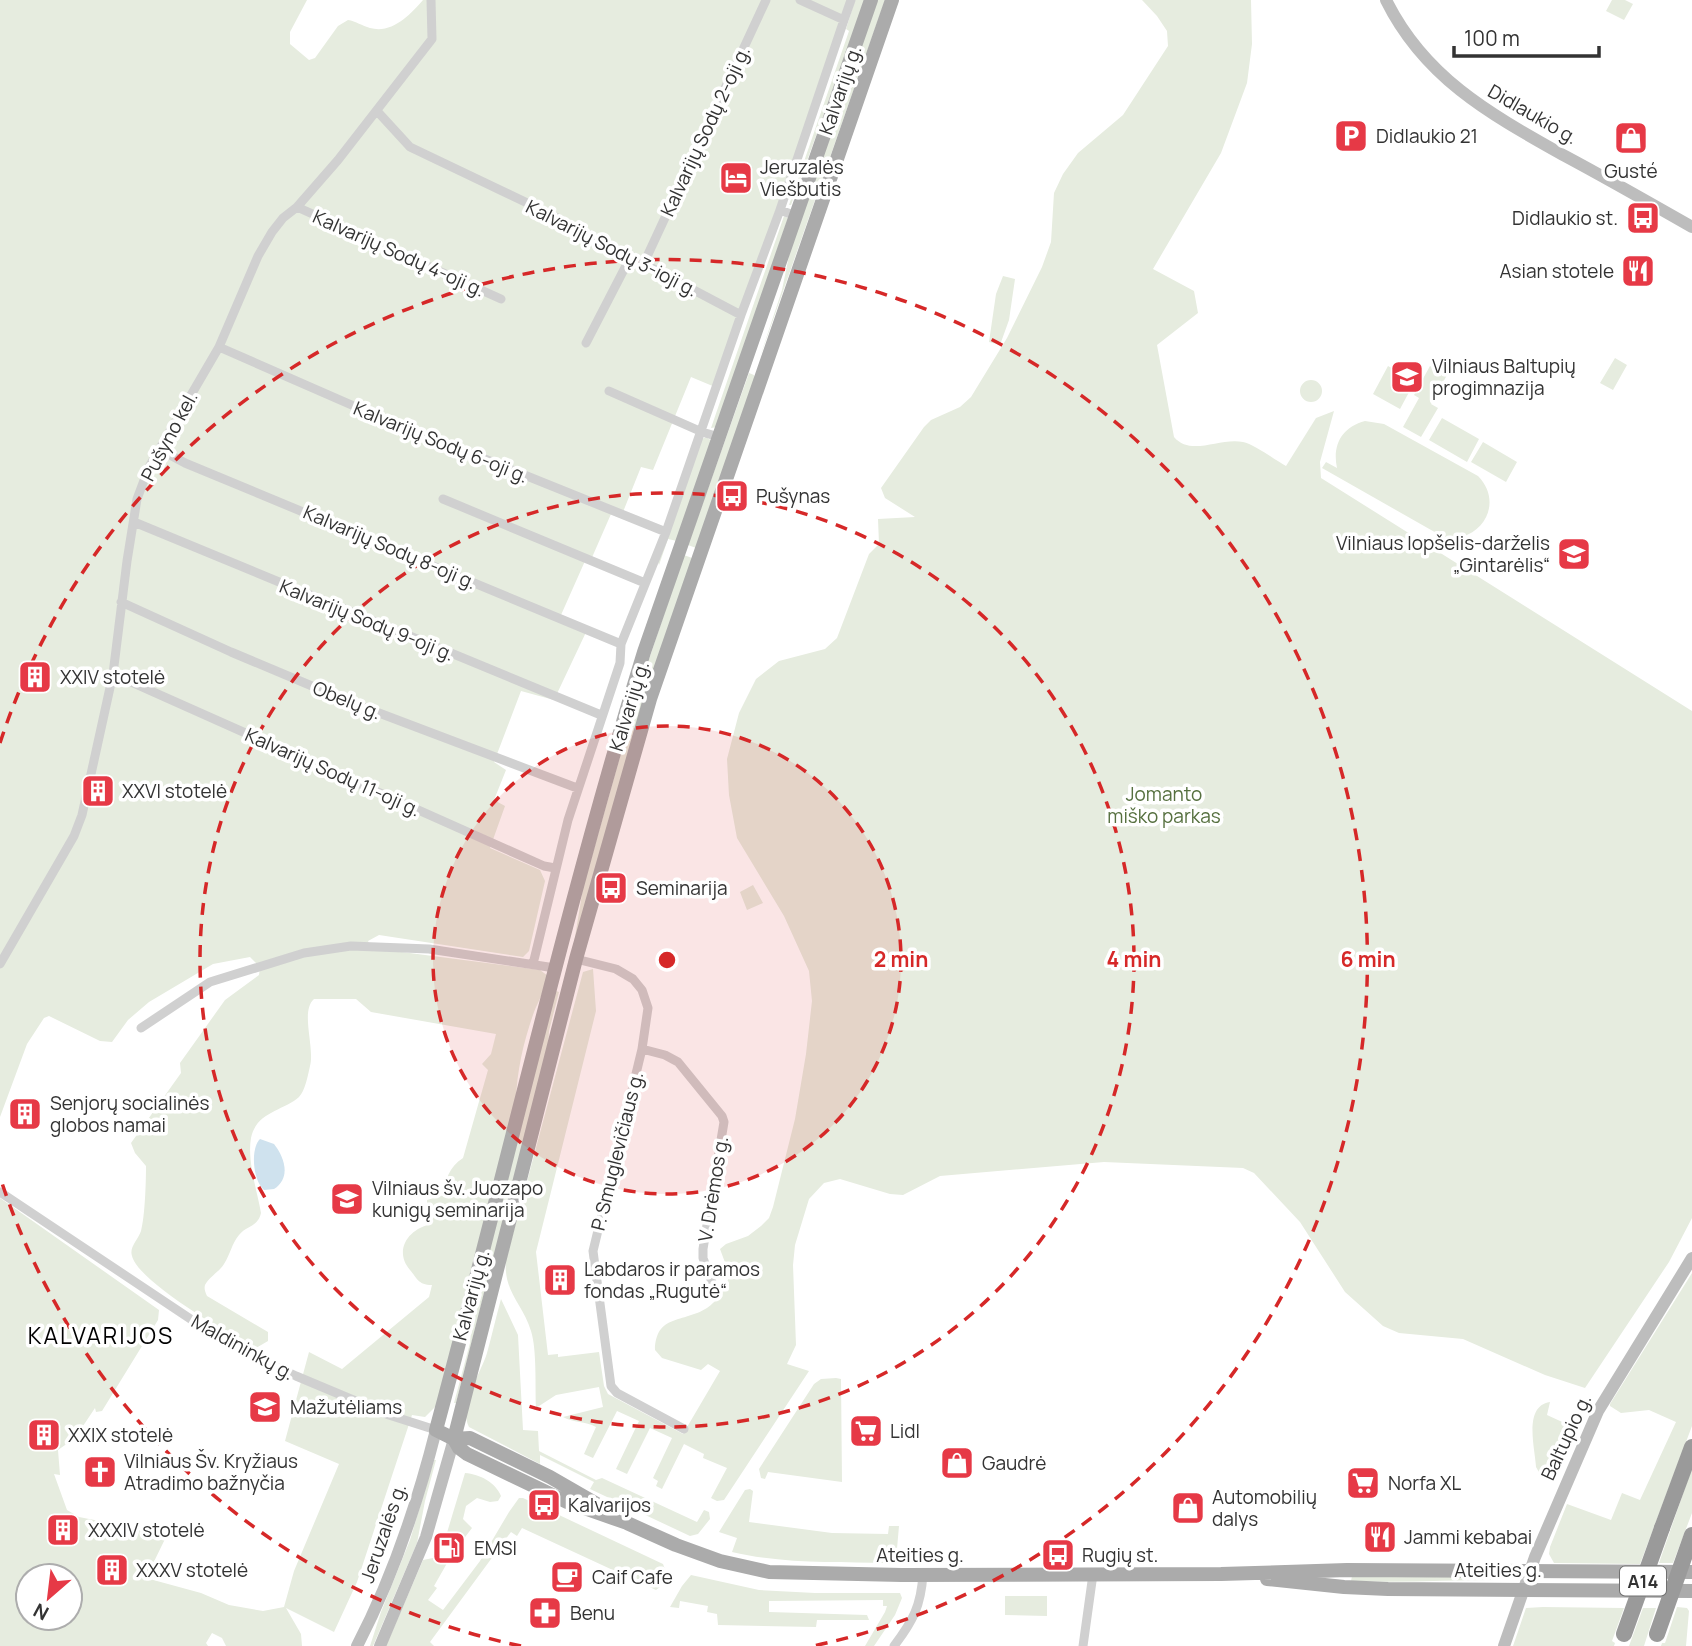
<svg xmlns="http://www.w3.org/2000/svg" width="1692" height="1646" viewBox="0 0 1692 1646" font-family="Manrope,sans-serif">
<rect width="100%" height="100%" fill="#fff"/>
<!-- green -->
<path fill="#e6ecdf" fill-rule="evenodd" d="M0,0H307L290,32V44L309,60L315,58L338,26L348,20C356,21 362,26 370,28C392,34 410,15 423,0H848L715,387L691,377L653,470L641,467L621,517L611,514L590,562L585,561L561,615L588,628L554,700L521,691L494,762L506,770L494,800L505,806L490,848L540,870L545,881L529,951L523,957L379,935L368,941L371,948L540,970L548,976C545,989 539,1000 534,1012C524,1040 517,1070 516,1100L436,1406L425,1417L412,1415L357,1582L334,1632L286,1608L301,1634L302,1646H226L222,1638L212,1633L206,1643L208,1646H0V1198L159,1310L158,1320L102,1411L96,1412L95,1408L75,1438L58,1450L60,1475L54,1474L67,1510L79,1517L135,1528L165,1539L146,1578L201,1593L229,1605L263,1611L284,1607L294,1571L339,1464L285,1441L309,1352L342,1369L429,1297L432,1285C418,1285 417,1278 410,1270C393,1250 409,1228 432,1224L427,1215V1200L444,1195C445,1180 449,1167 463,1158L488,1070L482,1064L491,1054L496,1034L371,1012L356,999H314C300,1011 315,1047 310,1066C308,1075 305,1091 299,1097C283,1111 256,1112 251,1138C247,1161 257,1190 261,1213C258,1227 247,1225 239,1235C232,1243 230,1255 224,1264C219,1272 209,1277 205,1285C204,1289 205,1291 207,1296L268,1332V1341L256,1348L247,1345C223,1330 138,1281 132,1256C129,1247 138,1240 141,1231C145,1216 146,1183 146,1166L135,1153L131,1143L181,1073L180,1063L225,1000L259,975L260,967L250,957L213,964L149,1002L128,1020L112,1042L100,1041L49,1016L44,1018L27,1044L0,1117ZM28,1576H70V1618H28Z
M855,0H865L791,205H789L849,31L846,29Z
M877,0H885L759,360L782,290L791,246Z
M1142,0H1251L1252,44L1247,83L1221,153L1153,269L1194,291L1198,313L1157,345L1174,437C1191,457 1220,437 1243,442C1254,444 1275,460 1286,466L1316,418L1334,411L1320,462L1321,478L1692,711V1218L1669,1262L1585,1388L1545,1375L1463,1339L1399,1333L1383,1326L1345,1292L1300,1222L1254,1173L1243,1168L1104,1162L940,1176L903,1195L890,1194L840,1179L824,1183L809,1199L795,1245L793,1265L796,1345L787,1364L809,1371L724,1500L717,1501L711,1498L727,1468L703,1458L704,1454L684,1444L662,1489L656,1486L658,1481L653,1478L672,1438L650,1428L627,1474L616,1469L639,1421L617,1411L593,1458L584,1454L596,1427C585,1421 574,1423 563,1417L603,1407L599,1387L556,1395L536,1408C535,1387 537,1350 531,1331C523,1304 503,1292 506,1260L583,972L593,969L596,1011L536,1252L548,1355L558,1354V1357L599,1352L604,1386L608,1394L683,1434L720,1371L708,1364L701,1370L662,1358L655,1350C656,1314 683,1323 707,1308C717,1302 725,1286 730,1276L720,1249L726,1244L748,1236L761,1226L769,1218L773,1207L795,1119L806,1054L812,1001L809,971L784,916L737,838L729,795L727,759L739,713L756,679L779,661L825,649L837,638L869,554L879,544L878,519L915,517L885,498L881,488L924,427L931,420L960,407L971,397L1007,338L1042,267L1051,242L1054,193L1063,174L1078,153L1123,115L1168,46L1167,31L1157,16Z
M1612,0H1625L1633,4L1624,20L1606,11Z
M784,216L788,218L717,427L711,428Z
M1003,276L1015,279L1009,320L1000,345L989,342L996,294Z
M1615,358L1627,365L1613,390L1600,383Z
M1388,366L1415,381L1400,409L1373,394Z
M1430,366L1447,375L1431,404L1438,408L1421,437L1403,427L1419,398L1414,395Z
M749,373L754,375L755,378L696,548L688,545Z
M1300 391a11 11 0 1 1 22 0a11 11 0 1 1-22 0Z
M1442,418L1479,439L1467,462L1429,440Z
M1365,421L1384,424L1478,476C1499,497 1490,528 1462,537L1472,544L1468,551L1322,468L1326,462L1337,468C1332,445 1342,427 1365,421Z
M706,437L712,441L677,541L668,539L659,565L658,562L702,439Z
M1483,442L1517,462L1506,482L1471,462Z
M684,555L692,558L574,943L583,888L639,689Z
M753,885L763,903L747,910L740,892Z
M556,991L559,992L549,1031L548,1052L492,1266L487,1267L485,1264Z
M1692,1273V1426L1640,1564L1554,1563L1549,1554L1550,1547L1567,1504L1611,1520L1622,1493L1640,1500L1676,1422L1649,1410L1621,1413L1610,1406V1404Z
M483,1276L488,1278L456,1403H454L470,1343L473,1310Z
M501,1299L518,1335L523,1430L538,1431L539,1451L596,1480L602,1478L697,1522L704,1510L709,1512L710,1519L698,1534L690,1536L590,1489L594,1482L540,1455V1464L469,1427C458,1406 481,1373 487,1353C492,1335 496,1317 501,1299Z
M836,1378L841,1379L842,1482L768,1472L765,1479L761,1478L759,1469L814,1384L821,1379Z
M1550,1402L1547,1415L1571,1426L1548,1478L1540,1474L1536,1467C1535,1448 1523,1406 1550,1402Z
M434,1460H436L425,1501L417,1543L373,1646H370L381,1612L410,1540Z
M1692,1468V1513L1673,1563H1659Z
M465,1473C480,1474 496,1483 501,1496L498,1501L490,1502L477,1498L466,1506L463,1519L472,1528L459,1545L446,1536Z
M750,1489L753,1491L749,1522L832,1533L888,1534L889,1526H899L896,1560L888,1563C836,1562 783,1564 732,1552L737,1538L719,1532L745,1490Z
M519,1498H523L663,1564L666,1572L660,1587L656,1590L522,1528L517,1536L511,1532L430,1642L434,1646H386L423,1560L433,1558L439,1550L450,1558L434,1586L437,1588L428,1600L443,1610L480,1561L509,1512Z
M691,1575L759,1590L815,1593H900L902,1598L895,1615L874,1646H865L885,1612L887,1606H883V1600L769,1601V1612L867,1615L869,1620H817L816,1627L718,1625L717,1614L707,1612L708,1606L680,1601L679,1608L670,1607L682,1586Z
M1352,1576L1498,1577V1580C1448,1580 1400,1583 1351,1581Z
M1005,1596H1047V1616L1005,1615Z
M1543,1607L1624,1608L1612,1641L1615,1643L1614,1646H1513L1526,1608Z
M1677,1607L1687,1608L1689,1611L1686,1646H1661L1662,1643H1665Z
M1643,1608H1656L1644,1646H1629Z"/>
<!-- water -->
<path fill="#cfe2ee" d="M260,1139L274,1144C285,1158 291,1178 274,1189L264,1190C253,1181 250,1149 260,1139Z"/>
<g fill="none" stroke-linecap="round" stroke-linejoin="round">
<!-- street -->
<path stroke="#d0d0d0" stroke-width="9" d="M800,0L844,20L851,0
M377,111L410,147L544,211L741,315L780,210L796,216
M297,207L501,299
M780,210L844,20
M644,263L766,0
M586,343L631,256
M219,347L363,410L666,532
M609,391L702,432L719,437
M159,449L185,463L621,644
M443,499L645,583
M134,522L601,715
M121,602L231,652L350,702L577,788
M113,674L544,866L555,868
M576,959L616,969L633,979L642,990L648,1008L642,1049L593,1251L611,1386L617,1393L684,1429
M0,964L74,836L82,815L113,674L127,561L137,499L149,467L219,347L258,256L272,232L283,218L297,207L338,160L432,39L431,0
M533,964L568,820L620,663L621,644L666,532L741,315
M141,1028L210,982L304,953L351,946L429,949L555,968
M642,1049L665,1055L678,1062L722,1116L724,1122L703,1249V1258L713,1285
M0,1192L225,1342L296,1376L389,1415L436,1430
M894,1646C913,1621 921,1606 923,1574
M1083,1646L1093,1574"/>
<!-- secondary -->
<path stroke="#bdbdbd" stroke-width="12" d="M1386,0C1425,79 1492,115 1565,156C1608,179 1650,203 1692,227
M357,1646C393,1577 417,1505 436,1430
M380,1646L426,1537L454,1439
M1504,1646L1535,1557L1598,1411L1692,1258"/>
<!-- primary -->
<path stroke="#ababab" stroke-width="14" d="M871,0L644,652C565,909 506,1171 436,1430L454,1439L459,1448L467,1454L567,1502L627,1523L676,1545L720,1561L769,1572L902,1575L1221,1574L1347,1570L1692,1572
M454,1439L576,959L650,699L892,0
M454,1439L470,1438L550,1477L609,1511
M1267,1579L1344,1587L1388,1589L1692,1591"/>
<!-- highway -->
<path stroke="#9a9a9a" stroke-width="16" d="M1662,1528L1692,1447"/>
<!-- highway-bridge -->
<path stroke="#9a9a9a" stroke-width="16" d="M1624,1634L1662,1528
M1657,1634L1692,1535"/>
</g>
<!-- distance rings -->
<circle cx="667" cy="960" r="234" fill="#d62828" fill-opacity=".12"/>
<g fill="none" stroke="#d62828" stroke-width="3.5" stroke-dasharray="12 9">
<circle cx="667" cy="960" r="234"/>
<circle cx="667" cy="960" r="467"/>
<path d="M521 1646A701 701 0 0 1 0 1177M0 743A701 701 0 1 1 813 1646"/>
</g>
<!-- icons -->
<defs>
<symbol id="parking-square" viewBox="-11 -11 22 22"><rect x="-9" y="-9" width="18" height="18" rx="4" fill="#e63946" stroke="#fff"/><path d="M-3.5-5.5H1a3.5 3.5 0 0 1 0 7H-1V5.5H-3.5ZM-1-3.4V-.6H.8a1.4 1.4 0 0 0 0-2.8Z" fill="#fff"/></symbol>
<symbol id="shop-square" viewBox="-11 -11 22 22"><rect x="-9" y="-9" width="18" height="18" rx="4" fill="#e63946" stroke="#fff"/><path d="M-5-2.5h2.3a2.7 3.5 0 0 1 5.4 0H5L5.5 6h-11ZM-1.5-2.5h3a1.5 2.3 0 0 0-3 0Z" fill="#fff"/></symbol>
<symbol id="hotel-square" viewBox="-11 -11 22 22"><rect x="-9" y="-9" width="18" height="18" rx="4" fill="#e63946" stroke="#fff"/><path d="M-6-4.5h1.5V1H6V5H4.5V3h-9V5H-6ZM-4 0a1.8 1.8 0 1 1 3.6 0ZM.5 0V-2.5h3Q6-2.5 6 0Z" fill="#fff"/></symbol>
<symbol id="bus-square" viewBox="-11 -11 22 22"><rect x="-9" y="-9" width="18" height="18" rx="4" fill="#e63946" stroke="#fff"/><path d="M-5-6H5V4H4V6H2V4H-2V6H-4V4H-5ZM-3.5-4V0h7V-4ZM-3.5 1.2v1.5H-2V1.2ZM2 1.2v1.5H3.5V1.2Z" fill="#fff"/></symbol>
<symbol id="restaurant-square" viewBox="-11 -11 22 22"><rect x="-9" y="-9" width="18" height="18" rx="4" fill="#e63946" stroke="#fff"/><path d="M-5-6h1v4h1v-4h1v4h1v-4h1v5L-1.5 .5V6h-2V.5L-5-1ZM5-6V6H3V1.5H1.5Q1.5-4 5-6Z" fill="#fff"/></symbol>
<symbol id="school-square" viewBox="-11 -11 22 22"><rect x="-9" y="-9" width="18" height="18" rx="4" fill="#e63946" stroke="#fff"/><path d="M0-5L7-2L0 1L-7-2ZM-4 1L0 2.5L4 1V4Q0 6-4 4Z" fill="#fff"/></symbol>
<symbol id="building-square" viewBox="-11 -11 22 22"><rect x="-9" y="-9" width="18" height="18" rx="4" fill="#e63946" stroke="#fff"/><path d="M-4-6H4V6H1V3H-1V6H-4ZM-2.5-4.3h1.7v1.8h-1.7ZM.8-4.3h1.7v1.8H.8ZM-2.5-1h1.7V.8h-1.7ZM.8-1h1.7V.8H.8Z" fill="#fff"/></symbol>
<symbol id="university-square" viewBox="-11 -11 22 22"><rect x="-9" y="-9" width="18" height="18" rx="4" fill="#e63946" stroke="#fff"/><path d="M0-5L7-2L0 1L-7-2ZM-4 1L0 2.5L4 1V4Q0 6-4 4Z" fill="#fff"/></symbol>
<symbol id="supermarket-square" viewBox="-11 -11 22 22"><rect x="-9" y="-9" width="18" height="18" rx="4" fill="#e63946" stroke="#fff"/><path d="M-6-5.5h2.5l.6 2H6L4.5 2H-2.5L-4.4-4H-6ZM-1.5 3.2a1.3 1.3 0 1 0 .1 0ZM3 3.2a1.3 1.3 0 1 0 .1 0Z" fill="#fff"/></symbol>
<symbol id="church-square" viewBox="-11 -11 22 22"><rect x="-9" y="-9" width="18" height="18" rx="4" fill="#e63946" stroke="#fff"/><path d="M-1.2-6h2.4v3.5h3.3v2.4h-3.3V6h-2.4V-.1h-3.3v-2.4h3.3Z" fill="#fff"/></symbol>
<symbol id="fuel-square" viewBox="-11 -11 22 22"><rect x="-9" y="-9" width="18" height="18" rx="4" fill="#e63946" stroke="#fff"/><path d="M-5.5-6h7V0h2V4h1.3V-2.5L3-4.5l.8-.8L6-3V5H2.5V1h-1V6h-7ZM-4.2-4.7v3.2H.2V-4.7Z" fill="#fff"/></symbol>
<symbol id="cafe-square" viewBox="-11 -11 22 22"><rect x="-9" y="-9" width="18" height="18" rx="4" fill="#e63946" stroke="#fff"/><path d="M-5.5-4.5H6V0H3Q3 3.5 0 3.5H-2.5Q-5.5 3.5-5.5 0ZM3-3.2v2h1.7v-2ZM-6 4.5H4V6H-6Z" fill="#fff"/></symbol>
<symbol id="pharmacy-square" viewBox="-11 -11 22 22"><rect x="-9" y="-9" width="18" height="18" rx="4" fill="#e63946" stroke="#fff"/><path d="M-2-6h4v4h4v4h-4v4h-4v-4h-4v-4h4Z" fill="#fff"/></symbol>
</defs>
<g fill-rule="evenodd">
<use href="#parking-square" x="1332" y="117" width="38" height="38"/>
<use href="#shop-square" x="1612" y="119" width="38" height="38"/>
<use href="#hotel-square" x="717" y="159" width="38" height="38"/>
<use href="#bus-square" x="1624" y="199" width="38" height="38"/>
<use href="#restaurant-square" x="1619" y="252" width="38" height="38"/>
<use href="#school-square" x="1388" y="358" width="38" height="38"/>
<use href="#bus-square" x="713" y="477" width="38" height="38"/>
<use href="#school-square" x="1555" y="535" width="38" height="38"/>
<use href="#building-square" x="16" y="658" width="38" height="38"/>
<use href="#building-square" x="79" y="772" width="38" height="38"/>
<use href="#bus-square" x="592" y="869" width="38" height="38"/>
<use href="#building-square" x="6" y="1095" width="38" height="38"/>
<use href="#university-square" x="328" y="1180" width="38" height="38"/>
<use href="#building-square" x="541" y="1261" width="38" height="38"/>
<use href="#school-square" x="246" y="1388" width="38" height="38"/>
<use href="#supermarket-square" x="847" y="1412" width="38" height="38"/>
<use href="#building-square" x="25" y="1416" width="38" height="38"/>
<use href="#shop-square" x="938" y="1444" width="38" height="38"/>
<use href="#church-square" x="81" y="1453" width="38" height="38"/>
<use href="#supermarket-square" x="1344" y="1464" width="38" height="38"/>
<use href="#bus-square" x="525" y="1486" width="38" height="38"/>
<use href="#shop-square" x="1169" y="1489" width="38" height="38"/>
<use href="#building-square" x="44" y="1511" width="38" height="38"/>
<use href="#restaurant-square" x="1361" y="1518" width="38" height="38"/>
<use href="#fuel-square" x="430" y="1529" width="38" height="38"/>
<use href="#bus-square" x="1039" y="1536" width="38" height="38"/>
<use href="#building-square" x="93" y="1551" width="38" height="38"/>
<use href="#cafe-square" x="548" y="1558" width="38" height="38"/>
<use href="#pharmacy-square" x="526" y="1594" width="38" height="38"/>
</g>
<g text-anchor="middle" dominant-baseline="central" stroke-width="7" stroke-linejoin="round" paint-order="stroke">
<!-- shield labels -->
<rect fill="#fff" stroke="#707070" stroke-width="2" x="1620" y="1566.5" width="46" height="29" rx="5"/>
<g font-size="18" font-weight="bold" fill="#333">
<text x="1643" y="1581">A14</text>
</g>
<!-- street labels -->
<g font-size="19" fill="#333" stroke="#fff">
<text transform="translate(840 90) rotate(-71)">Kalvarijų g.</text>
<text transform="translate(1533 114) rotate(30)">Didlaukio g.</text>
<text transform="translate(705 131) rotate(-65)">Kalvarijų Sodų 2-oji g.</text>
<text transform="translate(612 248) rotate(27)">Kalvarijų Sodų 3-ioji g.</text>
<text transform="translate(399 253) rotate(24)">Kalvarijų Sodų 4-oji g.</text>
<text transform="translate(169 436) rotate(-62)">Pušyno kel.</text>
<text transform="translate(441 442) rotate(22)">Kalvarijų Sodų 6-oji g.</text>
<text transform="translate(390 547) rotate(23)">Kalvarijų Sodų 8-oji g.</text>
<text transform="translate(367 620) rotate(22)">Kalvarijų Sodų 9-oji g.</text>
<text transform="translate(347 700) rotate(22)">Obelų g.</text>
<text transform="translate(629 706) rotate(-73)">Kalvarijų g.</text>
<text transform="translate(333 772) rotate(24)">Kalvarijų Sodų 11-oji g.</text>
<text transform="translate(617 1151) rotate(-76)">P. Smuglevičiaus g.</text>
<text transform="translate(713 1189) rotate(-81)">V. Drėmos g.</text>
<text transform="translate(471 1295) rotate(-75)">Kalvarijų g.</text>
<text transform="translate(243 1347) rotate(29)">Maldininkų g.</text>
<text transform="translate(1566 1437) rotate(-65)">Baltupio g.</text>
<text transform="translate(383 1533) rotate(-71)">Jeruzalės g.</text>
<text x="920" y="1555">Ateities g.</text>
<text x="1498" y="1570">Ateities g.</text>
</g>
<!-- poi labels -->
<g font-size="19" fill="#333" stroke="#fff" text-anchor="start">
<text x="1376" y="136">Didlaukio 21</text>
<text x="760" y="167">Jeruzalės<tspan x="760" dy="22">Viešbutis</tspan></text>
<text x="1631" y="171" text-anchor="middle">Gusté</text>
<text x="1618" y="218" text-anchor="end">Didlaukio st.</text>
<text x="1614" y="271" text-anchor="end">Asian stotele</text>
<text x="1432" y="366">Vilniaus Baltupių<tspan x="1432" dy="22">progimnazija</tspan></text>
<text x="756" y="496">Pušynas</text>
<text x="1550" y="543" text-anchor="end">Vilniaus lopšelis-darželis<tspan x="1550" dy="22">„Gintarėlis“</tspan></text>
<text x="60" y="677">XXIV stotelė</text>
<text x="122" y="791">XXVI stotelė</text>
<text x="636" y="888">Seminarija</text>
<text x="50" y="1103">Senjorų socialinės<tspan x="50" dy="22">globos namai</tspan></text>
<text x="372" y="1188">Vilniaus šv. Juozapo<tspan x="372" dy="22">kunigų seminarija</tspan></text>
<text x="584" y="1269">Labdaros ir paramos<tspan x="584" dy="22">fondas „Rugutė“</tspan></text>
<text x="290" y="1407">Mažutėliams</text>
<text x="890" y="1431">Lidl</text>
<text x="68" y="1435">XXIX stotelė</text>
<text x="124" y="1461">Vilniaus Šv. Kryžiaus<tspan x="124" dy="22">Atradimo bažnyčia</tspan></text>
<text x="982" y="1463">Gaudrė</text>
<text x="1388" y="1483">Norfa XL</text>
<text x="1212" y="1497">Automobilių<tspan x="1212" dy="22">dalys</tspan></text>
<text x="568" y="1505">Kalvarijos</text>
<text x="88" y="1530">XXXIV stotelė</text>
<text x="1404" y="1537">Jammi kebabai</text>
<text x="474" y="1548">EMSI</text>
<text x="1082" y="1555">Rugių st.</text>
<text x="136" y="1570">XXXV stotelė</text>
<text x="592" y="1577">Caif Cafe</text>
<text x="570" y="1613">Benu</text>
</g>
<!-- park labels -->
<g font-size="19" fill="#56703f" stroke="#fff">
<text x="1164" y="794">Jomanto<tspan x="1164" dy="22">miško parkas</tspan></text>
</g>
<!-- quarter labels -->
<g font-size="23" letter-spacing="2" fill="#000" stroke="#fff">
<text x="101" y="1335">KALVARIJOS</text>
</g>
</g>
<circle cx="667" cy="960" r="10" fill="#d62828" stroke="#fff" stroke-width="3.5"/>
<g font-size="21" text-anchor="middle" font-weight="bold" fill="#d62828" stroke="#fff" stroke-width="7" stroke-linejoin="round" paint-order="stroke">
<text x="901" y="967">2 min</text>
<text x="1134" y="967">4 min</text>
<text x="1368" y="967">6 min</text>
</g>
<!-- north arrow -->
<g transform="translate(49 1597) rotate(208)"><circle r="33" fill="#ffffff" stroke="#adadad" stroke-width="2"/>
<path d="M0-5L12 26L0 18L-12 26Z" fill="#e63946"/>
<text y="-10" font-size="19" font-weight="bold" text-anchor="middle" fill="#333333">N</text>
</g>
<!-- scale -->
<path d="M1454 46v10h145v-10" fill="none" stroke="#333333" stroke-width="3.5"/>
<text x="1464" y="46" font-size="21" fill="#333333" stroke="#ffffff" stroke-width="5" paint-order="stroke">100 m</text>
</svg>
